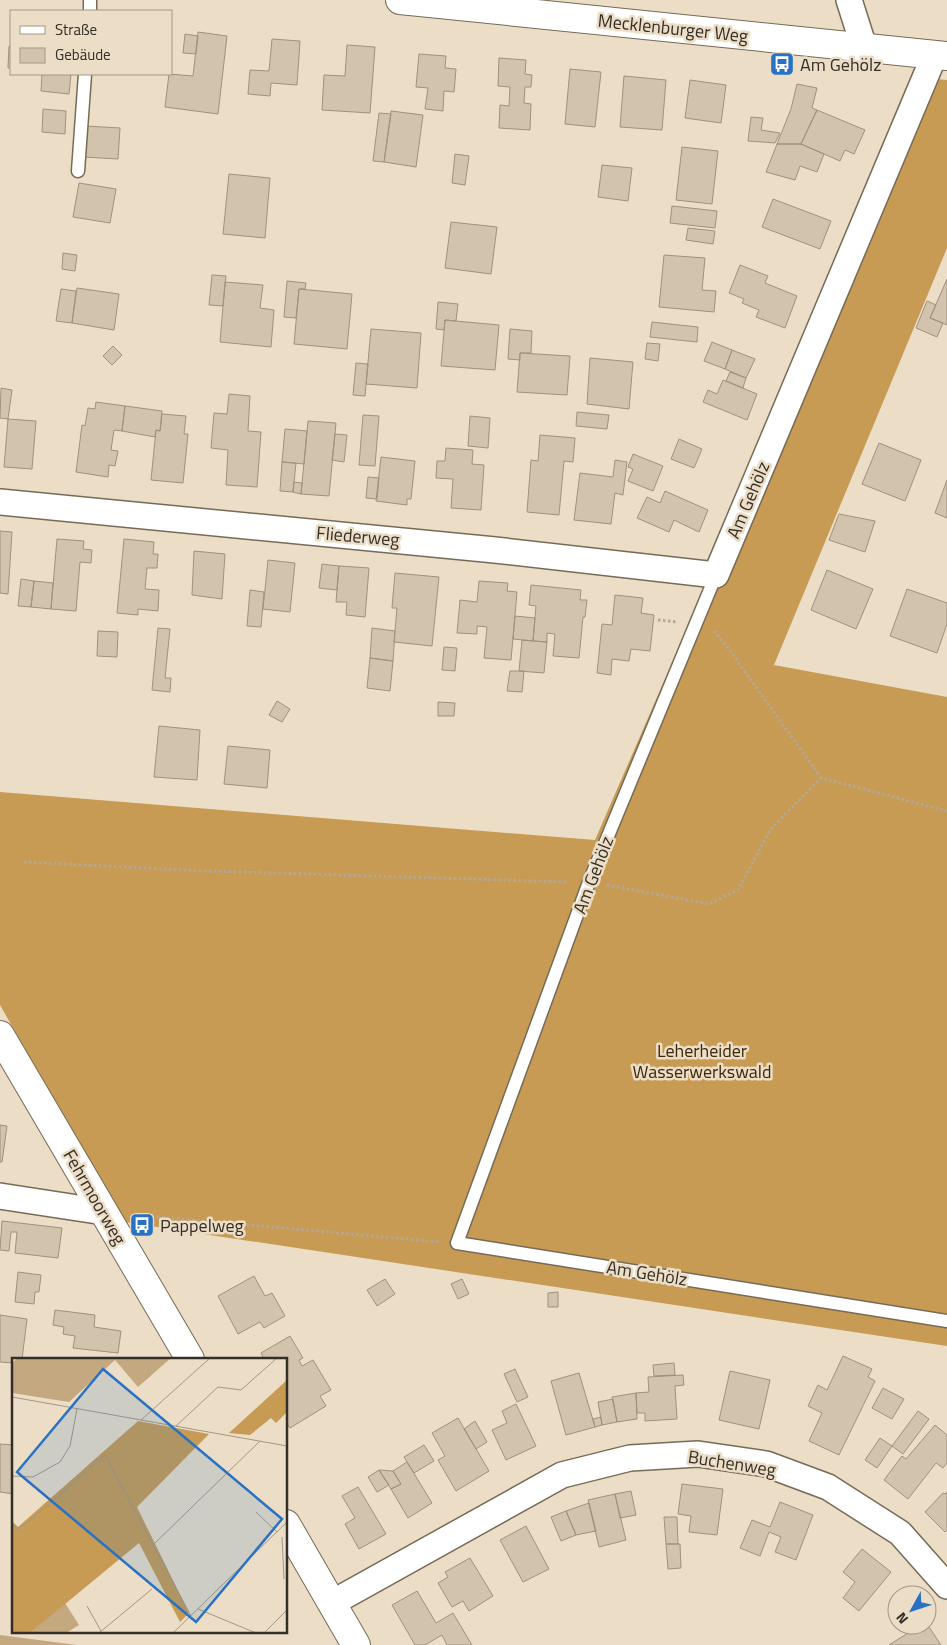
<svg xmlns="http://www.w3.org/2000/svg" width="947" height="1645" viewBox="0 0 947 1645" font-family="'Titillium Web',sans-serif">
<rect width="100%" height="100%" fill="#ecddc6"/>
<!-- green -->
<path fill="#c4a980" d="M0,1635L77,1645H0Z"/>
<!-- forest -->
<path fill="#c79b54" d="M926,78L947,80V248L774,665L947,697V1346L124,1222L0,1005V792L595,840Z"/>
<!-- building -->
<path fill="#d2c3ad" stroke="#9f917c" d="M198,32L227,36L218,114L165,107L169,74L193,76Z
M185,34L198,36L196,54L183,53Z
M272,39L300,41L297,85L271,83L270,96L248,94L250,70L269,71Z
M347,45L375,47L370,113L322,110L324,75L345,76Z
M9,46H11V68H8Z
M419,54L446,56L445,68L456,69L454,92L444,91L443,111L425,109L428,88L416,87Z
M499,58L526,60L525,74L532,75L531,87H525L524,103L531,104L530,130L499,128L500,105L509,106L510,87L498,86Z
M570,69L601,72L595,127L565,124Z
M42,74H71L69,94L41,91Z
M624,76L666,80L662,130L620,127Z
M690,80L726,85L721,123L685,118Z
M797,84L817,88L812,108L817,110L801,144H777L791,109Z
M43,109L66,111L65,134L42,132Z
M817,110L865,130L854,154L845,150L840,161L801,144Z
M391,111L423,115L416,167L384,162Z
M379,113L391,114L384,162L373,161Z
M751,117L763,118L761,130L780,133L775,143L748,141Z
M86,126L120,128L118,159L84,157Z
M777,144H801L824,154L817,172L800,166L795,180L766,172Z
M682,147L718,151L712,204L676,200Z
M455,154L469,156L465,185L452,183Z
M602,165L632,168L628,201L598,197Z
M229,174L270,178L265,238L223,234Z
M79,183L116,189L110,223L73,217Z
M773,199L831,221L820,249L762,227Z
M672,206L717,211L715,228L670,223Z
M451,222L497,227L491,274L445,268Z
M688,228L715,231L713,244L686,240Z
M63,253L77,255L75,271L62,269Z
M664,255L705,258L702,290L716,291L714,312L659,307Z
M740,265L768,276L765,283L797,296L785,328L756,317L759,310L742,303L744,299L729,293Z
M212,275L226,276L223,306L209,305Z
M947,279V325L930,318Z
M287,281L306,283L305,289H299L296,318L284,317Z
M225,282L263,285L260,308L274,310L271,347L220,342Z
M77,288L119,294L114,330L72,323Z
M61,289L76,291L72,323L56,321Z
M299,289L352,294L347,349L294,344Z
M927,301L936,305L930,318L943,323L937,337L916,328Z
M438,302L458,304L456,321L445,320L444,330L436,329Z
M445,320L499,325L495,370L441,366Z
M652,322L698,327L697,342L650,337Z
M371,329L421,333L417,388L366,384Z
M510,329L532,331L531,353H520V360L508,359Z
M712,342L732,350L725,369L704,361Z
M647,343L660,344L658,361L645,359Z
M113,346L122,355L112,365L103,356Z
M732,350L755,359L746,378L725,369Z
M520,353L570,356L567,395L517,392Z
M590,358L633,362L629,409L587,404Z
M356,363L368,364L365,396L353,395Z
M730,372L746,378L743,388L726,381Z
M723,380L757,394L747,420L703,402L708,390L717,394Z
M1,388L12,390L8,419L0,418Z
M229,394L250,396L248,431L261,432L257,487L226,485L228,450L211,448L214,413L227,414Z
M96,402L125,406L122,431L114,430L111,450L118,451L115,466L109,465L108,477L76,472L82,425L85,426L88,408L95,409Z
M125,406L162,411L160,431L156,430L155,437L122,431Z
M577,412L609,415L607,429L576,426Z
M162,414L186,416L184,434H188L183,483L151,480L156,430L160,431Z
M363,415L379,416L375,466L359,465Z
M470,416L490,418L488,448L468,446Z
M8,419L36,421L32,469L4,467Z
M308,421L336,423L329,496L301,494Z
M285,429L307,431L304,464L282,462Z
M335,434L347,435L344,462L332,460Z
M540,435L575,438L573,462L564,461L559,515L527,512L531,460L538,461Z
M679,439L702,449L694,468L671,459Z
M879,443L921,460L905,501L862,484Z
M446,448L473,450L472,464L484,465L481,510L451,508L453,479L436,478L437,461H445Z
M633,454L663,466L653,491L628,481L633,469L628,467Z
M381,457L415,461L411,499H407V505L376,501Z
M615,460L627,462L623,495L615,493L611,524L574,520L580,473L613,477Z
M282,462L296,463L293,492L280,491Z
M368,477L379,478L377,499L366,498Z
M947,480V518L935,513Z
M294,482L302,483L301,494L293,492Z
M665,491L708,510L699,532L674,520L669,532L637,518L647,497L660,503Z
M839,514L875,521L865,552L829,540Z
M0,531L12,532L8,594L0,593Z
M57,539L84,541L83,549L92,550L91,563L80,562L76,611L51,609Z
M124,539L154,542L153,554H158L157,568H147L145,589L159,590L158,611L138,609V615L117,613Z
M194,551L225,554L222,599L192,595Z
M268,560L295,563L290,612L263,609Z
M322,564L339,566L337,590L319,588Z
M339,566L369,568L365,617L346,615L347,602H336Z
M827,570L873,589L856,629L811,610Z
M395,573L439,577L432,646L394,642L397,608H392Z
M21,579L34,581L31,607L18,606Z
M34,581L53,583L51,609L31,607Z
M479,581L508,583L507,591L517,592L511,660L484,658L487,627L477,626V634L457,633L460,600L477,602Z
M531,585L581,590L580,600H587L585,617H583L579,658L553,656L555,634L547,633V642L533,641L536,606L529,605Z
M907,589L947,603V624L937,653L890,636Z
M250,590L264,592L261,627L247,626Z
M615,595L643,598L641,613L654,615L650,651L631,649L629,661L612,659L611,675L597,673L602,624L612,625Z
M515,616L535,618L533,641L513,639Z
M158,628L170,629L165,678H171L170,692L152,690Z
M372,628L395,631L393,661L370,658Z
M98,631L118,632L117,657L97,656Z
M522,640L547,642L544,673L519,671Z
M444,647L457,648L455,671L442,670Z
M370,658L393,661L390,691L367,688Z
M510,671H524L522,692L507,691Z
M277,701L290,709L282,722L269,715Z
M438,702L455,703L454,716H438Z
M159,726L200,730L197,780L154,777Z
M228,746L270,750L267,788L224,784Z
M0,1125L7,1126L2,1162H0Z
M2,1221L62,1228L58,1258L15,1253L17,1232H11L9,1251L0,1250Z
M18,1272L41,1275L39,1292H35L34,1304L15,1302Z
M254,1276L265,1296L272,1293L285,1316L264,1328L260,1322L238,1334L218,1296Z
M385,1279L395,1294L377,1306L367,1290Z
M462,1279L469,1294L458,1299L451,1284Z
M558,1292V1307H548V1293Z
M55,1310L95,1315L94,1327L121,1331L118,1353L73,1348L75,1336L63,1334L64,1327L53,1325Z
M0,1315L27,1319L22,1359H14V1363L0,1362Z
M290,1336L303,1358L299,1360L302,1366L313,1360L331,1390L320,1396L326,1406L290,1428L286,1422V1359H264L261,1353Z
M843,1356L872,1369L868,1377L875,1381L839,1455L809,1441L822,1413L808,1406L818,1385L827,1390Z
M674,1363L675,1375L654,1376L653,1365Z
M515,1369L528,1397L517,1402L504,1374Z
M730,1371L770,1380L759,1429L719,1420Z
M579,1373L595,1427L566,1435L551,1381Z
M683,1375L684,1385L675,1386L677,1419L645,1421V1413H637L636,1393L649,1392L648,1377Z
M883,1388L904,1399L892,1419L872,1408Z
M636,1393L637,1419L617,1422L612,1397Z
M613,1399L617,1422L602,1425L598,1402Z
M516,1404L536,1446L506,1460L492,1430L507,1423L502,1411Z
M918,1411L929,1419L903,1454L892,1446Z
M601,1417L602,1425L595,1427L593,1419Z
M458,1418L489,1471L456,1491L438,1460L445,1456L432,1433Z
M475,1421L487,1442L476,1449L464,1429Z
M935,1425L947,1435V1463L943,1468L936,1463L908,1499L884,1480L902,1456L906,1459Z
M880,1438L892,1446L877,1468L865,1460Z
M0,1444L14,1445V1494L0,1492Z
M424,1445L434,1461L414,1473L404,1457Z
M407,1462L432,1503L408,1518L391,1489L401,1484L393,1471Z
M379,1470L389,1485L377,1492L368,1477Z
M379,1470L393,1471L401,1484L391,1489Z
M682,1484L723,1489L717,1535L689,1532L691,1516L678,1514Z
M358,1487L386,1534L359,1549L345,1524L355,1518L342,1496Z
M631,1491L636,1515L620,1518L615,1494Z
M947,1492V1530L945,1532L925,1512L943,1493L945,1494Z
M615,1494L626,1540L599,1547L588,1500Z
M780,1502L813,1515L796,1560L775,1552L781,1537L769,1532L760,1556L740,1548L752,1520L770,1527Z
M589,1503L596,1531L576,1535L566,1511Z
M566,1511L576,1535L561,1541L551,1517Z
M664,1517H677L678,1544H666Z
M526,1526L549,1569L523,1582L500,1540Z
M666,1544H680L681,1568L668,1569Z
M862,1549L891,1572L859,1611L843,1598L855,1582L843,1572Z
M470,1558L493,1596L469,1611L463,1601L452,1607L438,1583L448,1577L445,1572Z
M417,1591L436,1623L453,1613L472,1645H447L442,1635L425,1645H415L392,1605Z
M927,1624L941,1645H889L921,1625H927Z"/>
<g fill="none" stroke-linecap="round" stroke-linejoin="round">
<defs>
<path id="lane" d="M90,11V0
M78,171L85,74
M716,575L589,882L457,1243L947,1321"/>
<path id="street" d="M849,0L864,47
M0,502L495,550L716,575L935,54
M0,1196L104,1212
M332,1603L562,1475L630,1458L698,1454L766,1464L828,1487L900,1533L947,1586"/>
<path id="secondary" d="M400,0L947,56
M0,1035L190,1359
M286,1524L356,1645"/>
</defs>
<!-- lane casing -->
<use href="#lane" stroke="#776a56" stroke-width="15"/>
<!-- street casing -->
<use href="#street" stroke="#776a56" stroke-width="28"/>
<!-- secondary casing -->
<use href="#secondary" stroke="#776a56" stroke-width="30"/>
<!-- path -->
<path stroke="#b4a895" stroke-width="3" stroke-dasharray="2.5 2.5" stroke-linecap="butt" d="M658,620L678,622
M714,631L726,645L821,778
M24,862L207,871L568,882
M607,885L708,904L738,890L770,830L821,778L947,811
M137,1215L440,1242"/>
<!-- lane -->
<use href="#lane" stroke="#fff" stroke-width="12"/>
<!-- street -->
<use href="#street" stroke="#fff" stroke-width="25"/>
<!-- secondary -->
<use href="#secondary" stroke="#fff" stroke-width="28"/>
</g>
<!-- icons -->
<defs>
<symbol id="bus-square" viewBox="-11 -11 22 22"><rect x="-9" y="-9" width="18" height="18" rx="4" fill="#2972c3" stroke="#ecddc6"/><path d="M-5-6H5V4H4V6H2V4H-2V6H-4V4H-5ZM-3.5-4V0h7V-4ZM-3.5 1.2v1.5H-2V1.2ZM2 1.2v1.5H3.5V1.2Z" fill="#fff"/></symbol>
</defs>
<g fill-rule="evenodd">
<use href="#bus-square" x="768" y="50" width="28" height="28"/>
<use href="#bus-square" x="128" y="1211" width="28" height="28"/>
</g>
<g text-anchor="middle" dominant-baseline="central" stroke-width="5" stroke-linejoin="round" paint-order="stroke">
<!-- street labels -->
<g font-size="18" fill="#342e26" stroke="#ecddc6">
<text transform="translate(673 28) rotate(6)">Mecklenburger Weg</text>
<text transform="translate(748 500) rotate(-67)">Am Gehölz</text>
<text transform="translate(358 536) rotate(5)">Fliederweg</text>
<text transform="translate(593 875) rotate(-69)">Am Gehölz</text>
<text transform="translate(95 1197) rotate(60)">Fehrmoorweg</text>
<text transform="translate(647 1273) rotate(9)">Am Gehölz</text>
<text transform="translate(732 1463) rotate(9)">Buchenweg</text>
</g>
<!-- poi labels -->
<g font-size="18" fill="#342e26" stroke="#ecddc6" text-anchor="start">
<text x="800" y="64">Am Gehölz</text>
<text x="160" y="1225">Pappelweg</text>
</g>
<!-- park labels -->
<g font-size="18" fill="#3b2808" stroke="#ecddc6">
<text x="702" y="1050">Leherheider<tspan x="702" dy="21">Wasserwerkswald</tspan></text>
</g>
</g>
<!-- overview -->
<g transform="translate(12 1358)">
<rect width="275" height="275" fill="#ecddc6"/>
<path d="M6,0H159L126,29L103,2L57,44L0,35L1,4ZM53,245L67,267L54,275H18Z" fill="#c4a980"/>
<path d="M275,22V54L264,65L259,60L238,77L217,75ZM126,63L197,76L125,149L177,255L168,264L127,185L18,275H0V163L6,169Z" fill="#c79b54"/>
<path fill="none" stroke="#a29786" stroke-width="1" d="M0,39L275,88M129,62L198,0M164,68L206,29L229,32L265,0M0,118L21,119L48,104L58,88L65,51M244,154L265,174M0,165L5,171L15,165L93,97L179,258M270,179L272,221M142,186L248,83M75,248L89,273M186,251L244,275M87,275L140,231M161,275L275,164M252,275L275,252"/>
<path fill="#2972c3" fill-opacity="0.15" stroke="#2972c3" stroke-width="2.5" d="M91,11L270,161L184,264L5,114Z"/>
<rect width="275" height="275" fill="none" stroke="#342e26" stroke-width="2.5"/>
</g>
<!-- legend -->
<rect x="10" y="10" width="162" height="65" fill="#ecddc6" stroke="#a29786"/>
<rect x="20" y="26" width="25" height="8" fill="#ffffff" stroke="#a29786"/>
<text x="55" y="35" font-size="15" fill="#342e26">Straße</text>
<rect x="20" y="48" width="25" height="15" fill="#d2c3ad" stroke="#a29786"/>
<text x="55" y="60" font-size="15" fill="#342e26">Gebäude</text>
<!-- north arrow -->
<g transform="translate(912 1610) rotate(230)"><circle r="24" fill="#ecddc6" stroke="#a29786"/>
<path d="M0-4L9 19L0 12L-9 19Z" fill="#2972c3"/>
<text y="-8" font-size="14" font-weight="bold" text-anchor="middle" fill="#342e26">N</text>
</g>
</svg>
